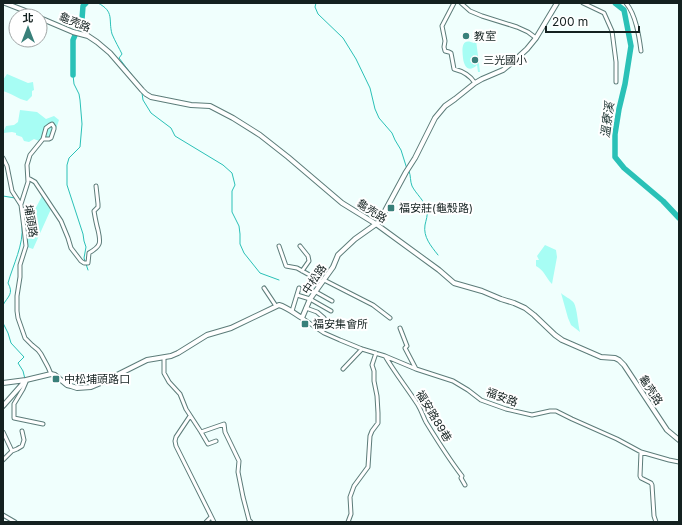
<svg xmlns="http://www.w3.org/2000/svg" width="682" height="525" viewBox="0 0 682 525" font-family="Inter,'Noto Sans TC',sans-serif">
<rect width="100%" height="100%" fill="#f0fffd"/>
<!-- green -->
<path fill="#a7fdf4" d="M474,40H476L480,72H478L477,65C469,73 464,67 463,58C462,49 461,37 474,43Z
M7,74L28,83L33,82L34,90L32,91V96L27,101C18,99 11,93 3,91V80Z
M20,110L37,112L46,119L54,116L59,120L54,135L50,141H39L34,139L29,142L24,141L22,137L16,135V133L12,132L3,133L6,126L14,125L18,122Z
M42,196L51,209L33,249L27,247V225Z
M545,245L556,250L557,257L552,284C546,278 544,270 536,266V260H539L537,256Z
M561,293C564,296 571,299 574,303C577,308 578,325 580,332L571,325L568,318Z"/>
<g fill="none" stroke-linecap="round" stroke-linejoin="round">
<!-- stream -->
<path stroke="#2ac1b7" stroke-width="1" d="M98,3C115,12 108,19 112,34C115,41 119,48 122,54L119,58L138,83
M316,3L315,7L318,14L343,38L356,59L370,88L375,109L379,118L392,133L395,140L401,150L407,169
M73,75L74,84L79,94L80,100L82,124L80,147L69,158L67,165V185L83,234L84,241L86,247L84,258L88,270
M142,93L143,100L151,113L171,128L175,136L223,165L232,173L235,185L232,191V212L239,226L240,234V244L244,253L260,273L279,280
M409,171C411,176 410,181 412,186C416,194 425,201 427,210C428,215 426,220 425,225C423,237 431,246 438,255
M3,196L15,198L20,207
M3,305C8,296 14,294 8,283C13,265 24,244 22,226
M3,323L8,333L11,343L24,357L18,363L23,371L25,379"/>
<!-- river -->
<path stroke="#2ac1b7" stroke-width="5.5" d="M615,3L624,10L631,46L625,84L619,109L615,134V157L624,168L663,201L679,218
M73,75V40L82,19L83,6L86,3"/>
<defs>
<path id="street" d="M454,3L442,26L445,41L444,47L445,51L449,52L451,53L454,69C462,71 470,75 475,83
M461,3L470,11L482,16L517,27L528,32L536,38
M583,3L604,13L612,31L616,62V82
M626,3C636,15 639,36 641,51
M3,158L7,166L12,191L21,205L24,228L26,246L20,265V277L17,296V311L18,318L25,338L32,345L38,350L41,354L48,367L51,374
M28,178L35,182L61,221L68,238L71,248L81,261L84,263H88L89,253C101,246 101,243 98,230C96,223 95,217 94,211L98,207V204L96,186
M21,204L28,182L27,165L30,155L43,139L46,128L50,125L52,124L54,127V129L51,138L49,139H43
M279,246L286,266L297,268L322,282
M300,246L308,256L309,261L302,271
M324,280L373,305L390,318
M264,288L276,306
M316,292L332,301
M297,295L310,299L331,311
M306,308L317,312L324,318
M292,311L299,288
M302,318L324,333L340,340L362,349L385,356L416,369L453,381L468,390L481,400L492,404L506,409L532,415L550,411H556L572,419L617,439L641,452L669,460L679,462
M400,328L407,346L405,348L416,369
M385,356C395,373 407,388 418,405C421,410 423,416 426,422C437,440 449,459 462,476L461,478L465,485
M164,358V373L169,382L180,394L186,409L201,432L224,424L225,432L239,461L238,472L243,497L249,520L251,522
M343,369L362,349
M26,382L23,389L14,404V418L43,424
M190,416L176,437L175,441L176,446L214,522
M3,432L12,451L3,460
M201,432L208,444L216,441
M12,451L17,449L22,446L24,440L22,431
M641,452L640,476L641,478L651,483L652,485L654,516L656,522
M3,515L15,522
M206,522L211,517
M348,522L351,514L350,497L354,486L368,467L370,436L372,431L378,423V413L377,396L374,381V371L372,365L376,353"/>
<path id="secondary" d="M5,3L23,10L36,16
M40,18L73,32L88,36L97,42L110,53L142,90L146,94L151,97L191,105L210,106L233,118L260,135L288,157L342,203L376,224L439,270L454,283L482,291L501,299L514,303L525,308L534,315L555,335L562,340L601,357L615,358L619,360L624,365L667,430L679,440
M3,383L26,380
M3,406L26,380L51,374L55,375L67,385L71,386L77,388L91,387L103,382L147,360L171,356L178,353L207,335L231,328L279,305C287,307 295,314 302,318L310,299L333,267L338,255L355,239L379,222L406,172L415,158L435,118L445,106L455,99L475,83L482,79L503,70L515,60L527,49L536,38L557,3"/>
</defs>
<!-- street casing -->
<use href="#street" stroke="#5c7c79" stroke-width="5"/>
<!-- secondary casing -->
<use href="#secondary" stroke="#5c7c79" stroke-width="6"/>
<!-- street -->
<use href="#street" stroke="#fff" stroke-width="3"/>
<!-- secondary -->
<use href="#secondary" stroke="#fff" stroke-width="4"/>
</g>
<!-- markers -->
<g fill="#39807a" stroke="#fff" stroke-width="1.5">
<circle cx="466" cy="36" r="4"/>
<circle cx="475" cy="60" r="4"/>
<rect x="387" y="204" width="8" height="8" rx="2"/>
<rect x="301" y="320" width="8" height="8" rx="2"/>
<rect x="52" y="375" width="8" height="8" rx="2"/>
</g>
<g text-anchor="middle" dominant-baseline="central" stroke-width="4" stroke-linejoin="round" paint-order="stroke">
<!-- street labels -->
<g font-size="11" fill="#142120" stroke="#fff">
<text transform="translate(75 22) rotate(22)">龜壳路</text>
<text transform="translate(372 211) rotate(33)">龜壳路</text>
<text transform="translate(31 221) rotate(81)">埔頭路</text>
<text transform="translate(314 279) rotate(-56)">中松路</text>
<text transform="translate(651 390) rotate(57)">龜壳路</text>
<text transform="translate(502 397) rotate(20)">福安路</text>
<text transform="translate(434 416) rotate(59)">福安路89巷</text>
</g>
<!-- poi labels -->
<g font-size="11" fill="#142120" stroke="#fff" text-anchor="start">
<text x="474" y="36">教室</text>
<text x="483" y="60">三光國小</text>
<text x="399" y="208">福安莊(龜殼路)</text>
<text x="313" y="324">福安集會所</text>
<text x="64" y="379">中松埔頭路口</text>
</g>
<!-- water labels -->
<g font-size="12" font-style="italic" fill="#19302e" stroke="#fff">
<text transform="translate(607 120) rotate(-82)">溫寮溪</text>
</g>
</g>
<!-- border -->
<rect width="682" height="525" fill="none" stroke="#142120" stroke-width="8"/>
<!-- north arrow -->
<g transform="translate(28 28)"><circle r="19" fill="#ffffff" stroke="#a1a6a6"/>
<path d="M0-3L7 15L0 10L-7 15Z" fill="#39807a"/>
<text y="-6" font-size="11" font-weight="bold" text-anchor="middle" fill="#142120">北</text>
</g>
<!-- scale -->
<path d="M546 26v6h93v-6" fill="none" stroke="#142120" stroke-width="2"/>
<text x="552" y="26" font-size="12" fill="#142120" stroke="#ffffff" stroke-width="3" paint-order="stroke">200 m</text>
</svg>
